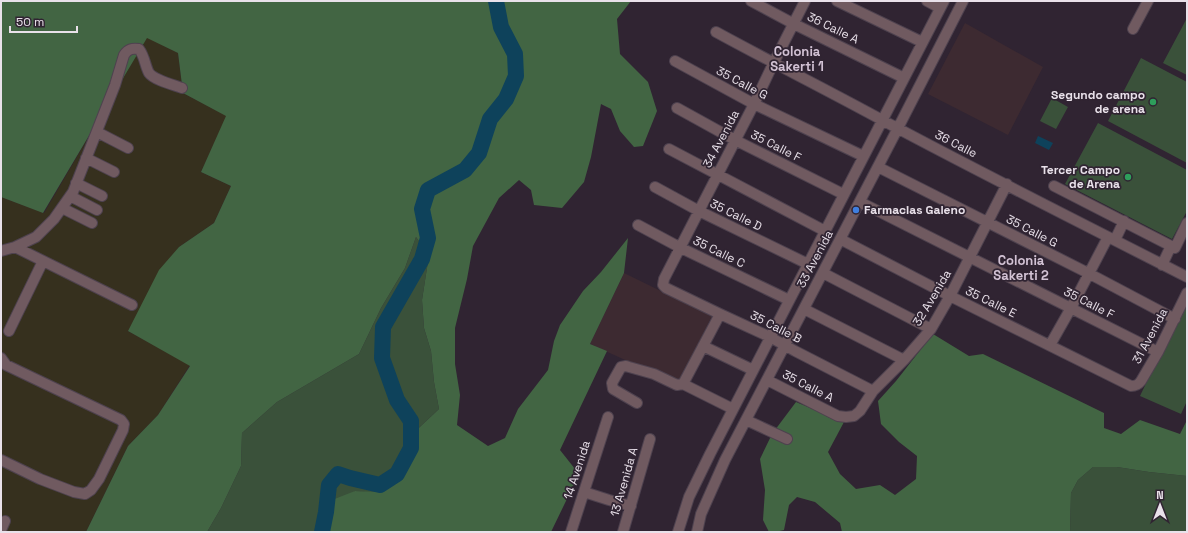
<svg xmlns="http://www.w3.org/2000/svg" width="1188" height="533" viewBox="0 0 1188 533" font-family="'Space Grotesk',sans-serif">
<rect width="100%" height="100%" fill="#302432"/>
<!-- industrial -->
<path fill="#36301e" d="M147,37L178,53L183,93L227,116L201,172L231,186L214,223L179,247L128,331L190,365L158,415L128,446L86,532H1V197L44,213Z"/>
<!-- education -->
<path fill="#3d2a31" d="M965,23L1043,67L1008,135L928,94Z
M624,273L712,316L678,384L590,344Z"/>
<!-- green -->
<path fill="#3a513a" d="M1187,18V75L1163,63Z
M1141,58L1187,82V163L1108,121Z
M1052,98L1068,107L1056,129L1040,121Z
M1098,123L1187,170V211L1172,239L1065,184Z
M416,237L429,255L422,300L424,328L431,351L434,382L439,409L407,439L400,470L378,493L355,491L317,522L314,532H207L221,508L241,466L242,433L277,402L359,354L381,308L405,268Z
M1185,307L1187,308V401L1181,414L1140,396L1170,333L1178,323Z
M1093,467H1117L1149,472L1187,476V532H1070L1071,493L1078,480Z"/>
<!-- forest -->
<path fill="#426543" d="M1,1H631L617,19L620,54L648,82L657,111L643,146L634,147L620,131L611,109L601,104L591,157L584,182L562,208L534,205L531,190L519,180L499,198L473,246L467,279L455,328V364L460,395L457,425L488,446L505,438L518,409L548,370L554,341L560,325L583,291L601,272L628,238L624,273L590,344L607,351L560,450L579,474L551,532H314L317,522L332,500L355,491L378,492L400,470L407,439L439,409L434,382L431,351L424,328L422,300L429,255L416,237L405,268L381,308L359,354L277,402L242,433L241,466L221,508L207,532H86L128,446L158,415L190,366L128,331L159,270L179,247L214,223L231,186L201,172L226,116L183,93L178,53L147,38L43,213L1,197Z
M933,334L969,356L983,354L1104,413V428L1121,434L1140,420L1180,434L1187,420V476L1149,472L1117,467H1093L1078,480L1071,493L1070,532H842L840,523L815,502L797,497L789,505L784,530L775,532H769L763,520L765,490L760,459L772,434L796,402L844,422L828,452L840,474L856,489L880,485L895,495L916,479L917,456L899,442L881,424L878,401L896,381Z"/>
<!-- water -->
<path fill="#0e425b" d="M1038,136L1053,143L1049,150L1035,143Z"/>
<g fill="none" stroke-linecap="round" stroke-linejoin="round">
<!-- river -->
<path stroke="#0e425b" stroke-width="16" d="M322,532L326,512L329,485L338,474L350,478L380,485L397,474L411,448V421L397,400L382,358L383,327L422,259L428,238L422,209L428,190L465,170L479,153L490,119L506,99L516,76L515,54L501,27L496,1"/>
<defs>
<path id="minor" d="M751,1L794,24L904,78
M805,1L773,64L754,104L664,279L663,285L666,288L720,314L770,337L795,351L873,391
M837,1L922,42
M927,1L940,8
M1133,29L1148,1
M716,32C771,62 827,90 882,120C983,174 1085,225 1187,277
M675,61L754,104L863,156
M677,108L735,140L843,194
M97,132L128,148
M669,149L825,231
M86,158L114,172
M878,167L1088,273L1175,319
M76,183L102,196
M1054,186L1175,248L1187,223
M655,187L699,211L808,264
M70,196L97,210
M860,202L1158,352
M62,208L92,223
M638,225L681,248L789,300
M840,239L950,296L1131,386C1136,386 1138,385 1141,381L1158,352L1187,293
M1115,240L1124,221
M15,247L132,305
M1,251L15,247L36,237L54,219L73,192L115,85L124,55C128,49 132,48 139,49C145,57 145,66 149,73C154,80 174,85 182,88
M1162,265L1171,246
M823,273L931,329
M804,309L904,360
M9,331L43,261
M1050,345L1071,308L1108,237
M703,346L753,370
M1,358L6,365L121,420L124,424L123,430L99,479L91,490L85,494L74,492L40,479L1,460
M767,380L838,416L846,417L854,416L860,411L873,391L904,360L931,329L950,296L1007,184
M683,384L733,409
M637,403L613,389L612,383L621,367L626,366L629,367L654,374L677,385L683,384L720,314
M746,420L787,439
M584,492L609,500L631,506
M1,530L5,521
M571,532L608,417
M623,532L650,439
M678,532L689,497L710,454L944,1
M697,532L701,514L725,460L898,128L963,1"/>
</defs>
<!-- minor casing -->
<use href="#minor" stroke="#4e424f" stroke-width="12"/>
<!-- minor -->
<use href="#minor" stroke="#705a60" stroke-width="10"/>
</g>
<!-- markers -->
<g fill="#2e9e5b" stroke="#302432" stroke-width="1.5">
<circle cx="1153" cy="102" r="4"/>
<circle cx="1128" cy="177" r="4"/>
</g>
<circle fill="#3f7fe0" stroke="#302432" stroke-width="1.5" cx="856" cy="210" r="4"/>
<g text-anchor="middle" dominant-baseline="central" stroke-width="3.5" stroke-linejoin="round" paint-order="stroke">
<!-- street labels -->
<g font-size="12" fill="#e9e1ea" stroke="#302432">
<text transform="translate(833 28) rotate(26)">36 Calle A</text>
<text transform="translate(742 83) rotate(28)">35 Calle G</text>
<text transform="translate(721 139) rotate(-62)">34 Avenida</text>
<text transform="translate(956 144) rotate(27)">36 Calle</text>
<text transform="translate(776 146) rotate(27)">35 Calle F</text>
<text transform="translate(736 215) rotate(26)">35 Calle D</text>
<text transform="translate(1032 231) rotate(27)">35 Calle G</text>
<text transform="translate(719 252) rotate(26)">35 Calle C</text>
<text transform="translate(815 259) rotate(-62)">33 Avenida</text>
<text transform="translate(932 298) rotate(-59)">32 Avenida</text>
<text transform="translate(991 302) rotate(26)">35 Calle E</text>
<text transform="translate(1089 303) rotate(27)">35 Calle F</text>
<text transform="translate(776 327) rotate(27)">35 Calle B</text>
<text transform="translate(1150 336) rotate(-62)">31 Avenida</text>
<text transform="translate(808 386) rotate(27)">35 Calle A</text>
<text transform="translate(577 470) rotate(-72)">14 Avenida</text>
<text transform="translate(624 482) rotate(-74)">13 Avenida A</text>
</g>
<!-- poi labels -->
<g font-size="12" font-weight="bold" fill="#e9e1ea" stroke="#302432" text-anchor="end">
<text x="1145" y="95">Segundo campo<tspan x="1145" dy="14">de arena</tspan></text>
<text x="1120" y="170">Tercer Campo<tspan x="1120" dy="14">de Arena</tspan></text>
<text x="864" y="210" text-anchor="start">Farmacias Galeno</text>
</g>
<!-- neighbourhood labels -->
<g font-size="13" font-weight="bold" fill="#d2c2d4" stroke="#302432">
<text x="797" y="51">Colonia<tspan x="797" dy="15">Sakerti 1</tspan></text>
<text x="1021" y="260">Colonia<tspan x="1021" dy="15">Sakerti 2</tspan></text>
</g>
</g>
<!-- border -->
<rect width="1188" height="533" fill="none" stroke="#e9e1ea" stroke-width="4"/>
<!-- north arrow -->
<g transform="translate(1160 505)" stroke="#302432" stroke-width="3" paint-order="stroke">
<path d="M0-3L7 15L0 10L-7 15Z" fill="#e9e1ea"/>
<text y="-6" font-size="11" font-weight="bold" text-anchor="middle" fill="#e9e1ea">N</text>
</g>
<!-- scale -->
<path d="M10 26v6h67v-6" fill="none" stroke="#e9e1ea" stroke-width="2"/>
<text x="16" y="26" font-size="12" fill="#e9e1ea" stroke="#302432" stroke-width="3" paint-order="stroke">50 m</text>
</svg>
